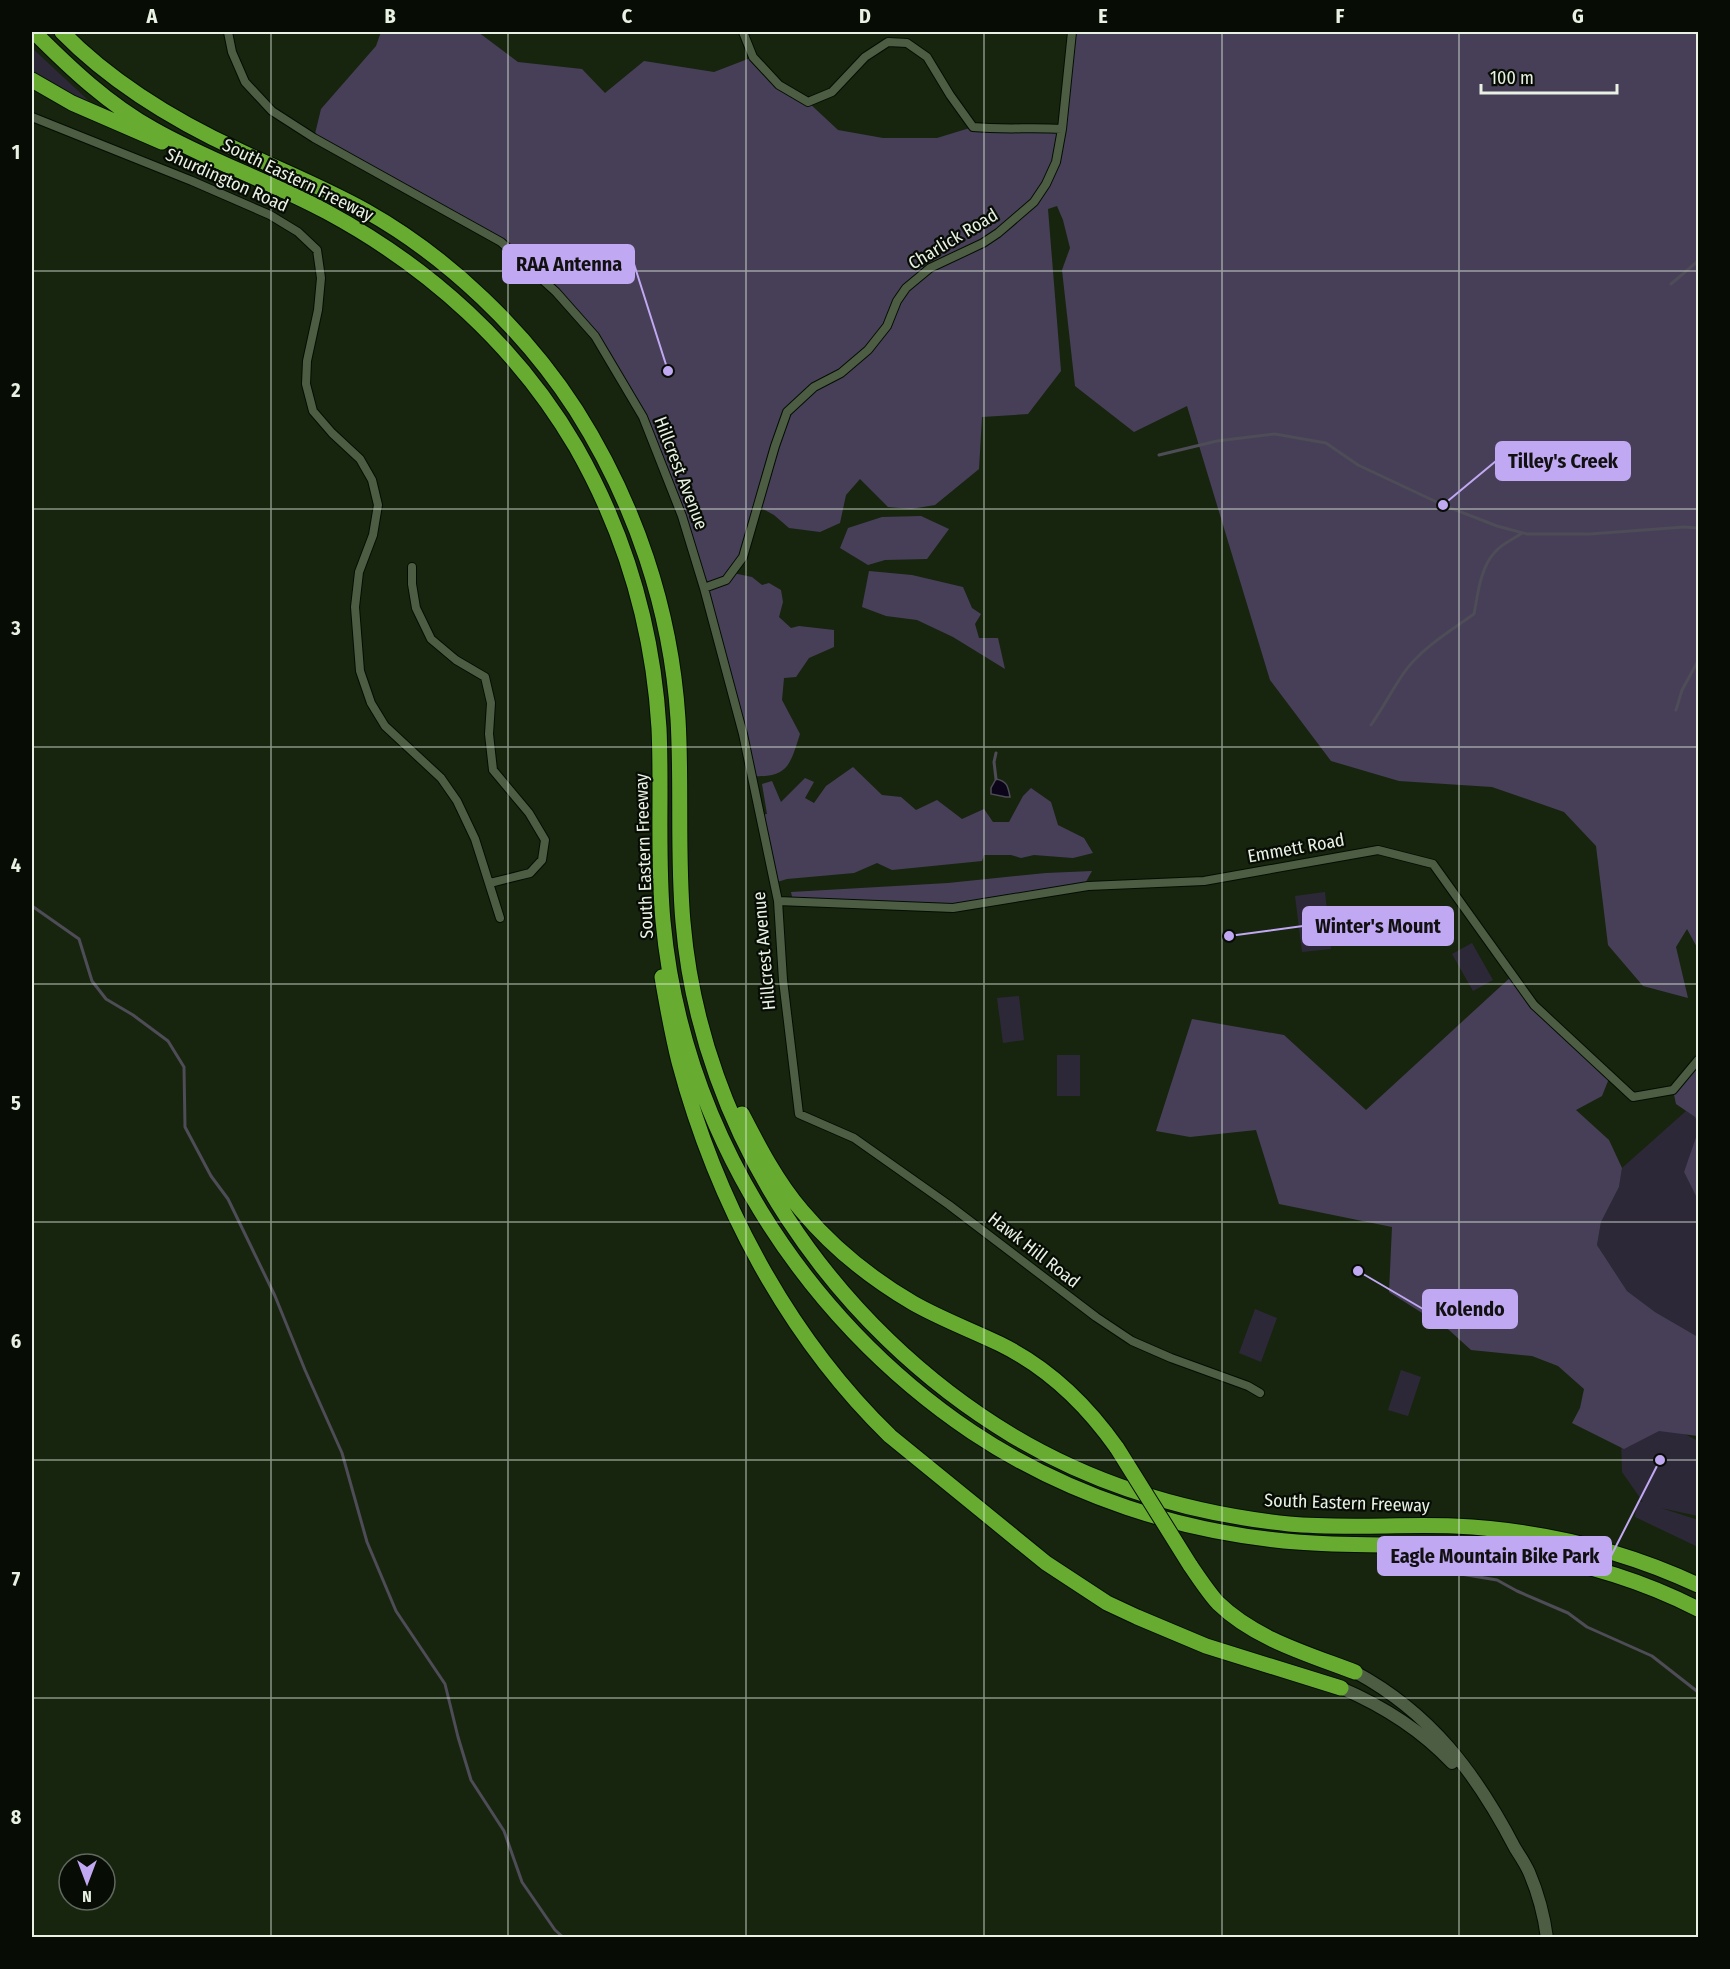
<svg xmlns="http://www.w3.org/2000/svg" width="1730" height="1969" viewBox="0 0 1730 1969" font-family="'Fira Sans Condensed',sans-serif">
<rect width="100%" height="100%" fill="#17250f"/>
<!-- green -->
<path fill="#2d2838" d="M32,48L89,101L95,108L32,73Z
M1325,892L1331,949L1302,952L1295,896Z
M1472,943L1493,980L1473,991L1452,954Z
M1019,996L1024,1040L1003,1043L997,998Z
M1057,1055H1080V1096H1057Z
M1686,1111C1689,1113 1692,1114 1695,1117C1705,1128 1689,1160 1684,1172L1696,1196L1698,1197V1337L1655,1312L1627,1291L1597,1245L1601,1222L1619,1187L1622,1168Z
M1255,1309L1277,1318L1261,1362L1239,1353Z
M1401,1370L1421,1377L1408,1416L1388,1410Z
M1620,1406L1643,1412L1698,1441V1516L1661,1508L1698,1520V1547L1635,1517L1637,1501L1643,1502L1622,1472Z"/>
<!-- forest -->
<path fill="#473f58" d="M381,32H478L518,62L582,69L605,93L644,61L714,72L753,57L779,85L808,102L838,130L883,138H937L973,127L1062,129L1073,32H1698V949L1687,929L1676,947L1688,998L1643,986L1608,945L1596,846L1564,812L1492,787L1399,781L1331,761L1270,680L1187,406L1134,432L1075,386L1062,270L1070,248L1063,220L1057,206L1048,209L1061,371L1028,414L982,417L979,469L935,505L911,509L888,507L860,479L846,495L840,523L820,532L789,528L774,515L754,504L737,568L733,573L752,577L762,585L769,583L781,590L783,602L779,617L791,628L799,626L834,630V647L809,658L796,677L784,678L782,700L800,734C790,765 788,778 752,776L704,588L643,417L591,331L501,242L314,138L321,109L376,46Z
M921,516L949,529L927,559L885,560L868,565L840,548L848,528L882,517Z
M869,571L912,575L963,587L972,608L981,614L975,624L979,638H998L1005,669L953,637L917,620L886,616L862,607Z
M853,767L882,795L901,797L916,810L937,800L962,819L984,809L993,822H1009L1023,796L1031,788L1051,802L1058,825L1084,838L1093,853L1073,858L1034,855L1021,858L1011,855H984L982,861L892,870L877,863L854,873L787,879L774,883L760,815L767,814L762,784L772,781L781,802L805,778L814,782L805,798L814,803L826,786Z
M1092,871L1083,887L953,908L793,901L791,892L948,883L1046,873Z
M1513,975L1534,1005L1610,1076L1602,1096L1576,1110L1609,1140L1622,1168L1619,1187L1601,1222L1597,1245L1627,1291L1655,1312L1698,1337V1436L1659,1431L1624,1449L1572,1423L1580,1408L1584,1389L1558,1366L1532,1356L1471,1350L1449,1330L1389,1292L1392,1227L1279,1204L1256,1130L1190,1137L1156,1131L1192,1019L1284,1035L1366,1110Z
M1698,1060V1123L1695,1117L1676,1104L1673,1090Z
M1698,1132V1197L1696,1196L1684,1172Z"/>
<!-- water -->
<path fill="#0c0519" stroke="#4e4c56" stroke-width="1.5" d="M996,779C1007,781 1008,786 1010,797H1006L991,794V788Z"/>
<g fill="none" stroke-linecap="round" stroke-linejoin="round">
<!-- stream -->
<path stroke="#4e4c56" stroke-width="3" d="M1671,284L1698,261
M1159,455L1217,441L1275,434L1326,443L1358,465L1443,505L1497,526L1527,534H1590L1684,527L1698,528
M1676,710L1682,690L1698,661
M1371,725C1383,708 1392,690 1403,674C1420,649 1450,631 1474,614C1478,594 1480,568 1495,552C1501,544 1514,539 1522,533
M996,753L994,762L996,779
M32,906L79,939L92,981L106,999L133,1015L168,1041L184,1067L185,1127L211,1176L228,1199L275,1296L305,1370L342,1453L367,1542L396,1611L445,1684L458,1737L471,1780L504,1831L522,1882L555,1930L564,1938
M1381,1564L1443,1571L1497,1580L1517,1591L1568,1613L1587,1627L1652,1656L1698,1692"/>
<defs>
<path id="minor" d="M228,32L232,52L245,82L272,111L314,138L501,242L556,292L595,336L643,417L682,516L704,588L743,734L778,901L783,980L799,1114L854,1138L949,1205L1096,1317L1132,1341L1171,1358L1248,1386L1260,1393
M743,32L753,57L779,85L808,102L832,92L865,57L888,42L907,43L927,57L950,95L973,127C1003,130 1032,127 1062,129
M32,117L192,181L270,215L298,232L317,250L321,278L318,310L307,361L306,384L313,411L332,433L360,459L372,480L378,505L373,535L359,572L355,607L360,671L371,703L385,726L441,778L457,801L475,839L500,918
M412,567V584L416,608L431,639L456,660L485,677L491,703L489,734L493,770L529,813L545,840L542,860L530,873L490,883
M704,588L726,580L743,557L775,446L787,412L814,387L841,373L868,350L887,326L897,301L906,288L930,268L983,243L998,233L1034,202L1046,184L1056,162L1062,129L1072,32
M778,901L953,908L1088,886L1204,881L1378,850L1433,864L1534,1005L1633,1097L1673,1090L1698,1060"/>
<path id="secondary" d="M1355,1672C1431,1713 1476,1773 1515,1848C1520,1856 1525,1863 1529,1872C1538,1893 1544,1915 1547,1938
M1341,1688C1383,1706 1420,1729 1452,1763"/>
<path id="motorway" d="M34,32C70,68 108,104 153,129C209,161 270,181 327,212C429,267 517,346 576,447C625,533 653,629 659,728C662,792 657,857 663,921C682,1127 801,1317 972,1432C1068,1496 1182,1533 1297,1542C1344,1546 1391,1544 1438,1546C1529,1549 1618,1568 1698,1609
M62,32C112,83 175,121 240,151C282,171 325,188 366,211C448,257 525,331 576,410C635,503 671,609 678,719C682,787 677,855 683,922C701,1134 833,1328 1013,1436C1097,1486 1193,1514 1289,1524C1344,1529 1399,1524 1454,1526C1540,1530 1621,1549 1698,1585
M32,80L72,103L162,142
M662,977C667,1006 672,1034 679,1062C716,1201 787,1336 890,1436L1046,1563L1107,1603L1137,1617L1206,1646L1341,1688
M742,1114C759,1147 777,1182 802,1211C833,1248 872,1279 913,1303C941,1319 971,1330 1000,1344C1049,1368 1086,1404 1117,1448
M1190,1565C1199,1578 1208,1592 1218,1603C1255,1639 1308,1654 1355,1672"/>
</defs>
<!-- minor casing -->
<use href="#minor" stroke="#030e00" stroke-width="10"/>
<!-- secondary casing -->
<use href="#secondary" stroke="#030e00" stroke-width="14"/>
<!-- motorway casing -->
<use href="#motorway" stroke="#030e00" stroke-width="17"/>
<!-- minor -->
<use href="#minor" stroke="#4d5d44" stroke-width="8"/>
<!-- secondary -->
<use href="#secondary" stroke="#4d5d44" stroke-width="12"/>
<!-- motorway -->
<use href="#motorway" stroke="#67ac31" stroke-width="15"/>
<defs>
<path id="motorway-bridge" d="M1117,1448L1190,1565"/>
</defs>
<!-- motorway-bridge casing -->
<use href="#motorway-bridge" stroke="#030e00" stroke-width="17" stroke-linecap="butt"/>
<!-- motorway-bridge -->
<use href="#motorway-bridge" stroke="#67ac31" stroke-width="15"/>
</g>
<!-- grid -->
<path fill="none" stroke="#e8f1e3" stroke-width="1.5" stroke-opacity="0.55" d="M271,32V1938M508,32V1938M746,32V1938M984,32V1938M1222,32V1938M1459,32V1938M32,271H1698M32,509H1698M32,747H1698M32,984H1698M32,1222H1698M32,1460H1698M32,1698H1698"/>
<g text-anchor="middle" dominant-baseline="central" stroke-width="4.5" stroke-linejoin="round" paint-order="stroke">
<!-- street labels -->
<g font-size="18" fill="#e8f1e3" stroke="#070c04">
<text transform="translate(227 180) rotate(24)">Shurdington Road</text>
<text transform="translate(298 180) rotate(26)">South Eastern Freeway</text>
<text transform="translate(953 239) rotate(-31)">Charlick Road</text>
<text transform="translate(681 473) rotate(69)">Hillcrest Avenue</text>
<text transform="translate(1296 848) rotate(-10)">Emmett Road</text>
<text transform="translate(644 856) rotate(-92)">South Eastern Freeway</text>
<text transform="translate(764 951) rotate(-95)">Hillcrest Avenue</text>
<text transform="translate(1034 1250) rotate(38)">Hawk Hill Road</text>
<text transform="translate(1347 1503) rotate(2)">South Eastern Freeway</text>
</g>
</g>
<!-- callouts -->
<path fill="none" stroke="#c1a8f3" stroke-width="2" d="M668 371L634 264M1443 505L1496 461M1229 936L1303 926M1358 1271L1423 1309M1660 1460L1611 1556"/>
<g fill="#c1a8f3" stroke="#070c04" stroke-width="2">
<circle cx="668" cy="371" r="6"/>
<circle cx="1443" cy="505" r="6"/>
<circle cx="1229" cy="936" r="6"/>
<circle cx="1358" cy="1271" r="6"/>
<circle cx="1660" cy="1460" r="6"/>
</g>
<g fill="#c1a8f3" stroke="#c1a8f3" stroke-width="2">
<rect x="503" y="245" width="131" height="38" rx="6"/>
<rect x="1496" y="442" width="134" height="38" rx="6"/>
<rect x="1303" y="907" width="150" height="38" rx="6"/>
<rect x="1423" y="1290" width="94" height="38" rx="6"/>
<rect x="1378" y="1537" width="233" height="38" rx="6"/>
</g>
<g font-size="20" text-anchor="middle" font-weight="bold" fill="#111">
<text x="569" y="271">RAA Antenna</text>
<text x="1563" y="468">Tilley's Creek</text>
<text x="1378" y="933">Winter's Mount</text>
<text x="1470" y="1316">Kolendo</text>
<text x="1495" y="1563">Eagle Mountain Bike Park</text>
</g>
<!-- border -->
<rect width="1730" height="1969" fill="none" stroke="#070c04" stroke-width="66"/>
<!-- north arrow -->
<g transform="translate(87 1882) rotate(180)"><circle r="28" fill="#070c04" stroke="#61685d" stroke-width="1.5"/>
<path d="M0-4.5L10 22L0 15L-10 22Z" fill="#c1a8f3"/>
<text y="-9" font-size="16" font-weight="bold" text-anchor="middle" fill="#e8f1e3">N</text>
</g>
<!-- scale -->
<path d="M1481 84v9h136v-9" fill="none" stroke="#e8f1e3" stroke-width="3"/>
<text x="1490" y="84" font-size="18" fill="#e8f1e3" stroke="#070c04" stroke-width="4.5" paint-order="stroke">100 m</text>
<rect x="33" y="33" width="1664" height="1903" fill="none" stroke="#e8f1e3" stroke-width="2"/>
<g font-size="20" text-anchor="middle" font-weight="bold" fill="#e8f1e3">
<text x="152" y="23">A</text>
<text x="390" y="23">B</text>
<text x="627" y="23">C</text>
<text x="865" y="23">D</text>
<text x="1103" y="23">E</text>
<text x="1340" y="23">F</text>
<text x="1578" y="23">G</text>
<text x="16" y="159">1</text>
<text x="16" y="397">2</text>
<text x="16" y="635">3</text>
<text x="16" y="872">4</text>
<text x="16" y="1110">5</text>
<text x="16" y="1348">6</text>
<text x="16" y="1586">7</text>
<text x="16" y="1824">8</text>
</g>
</svg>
